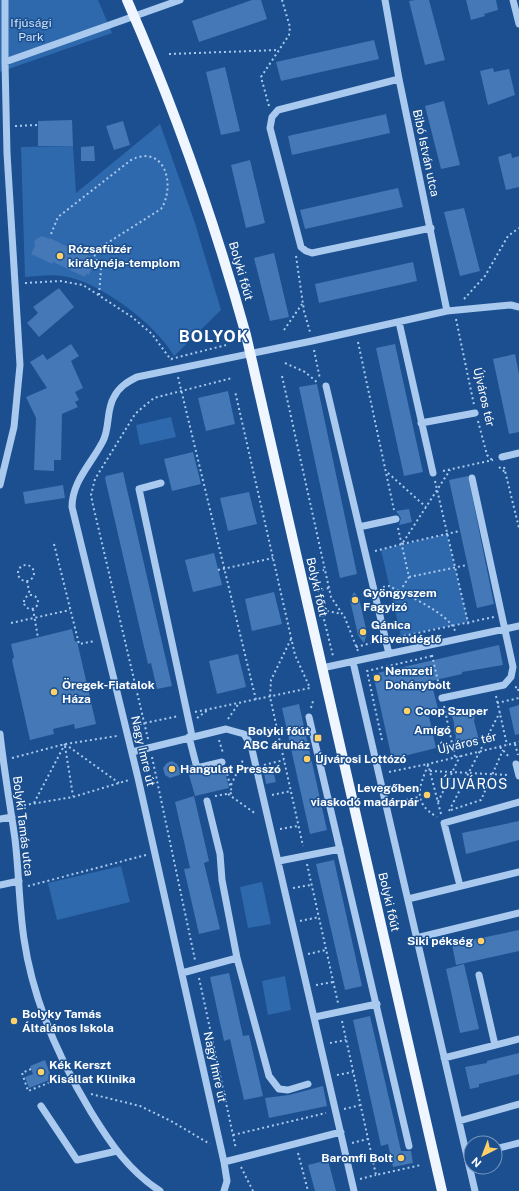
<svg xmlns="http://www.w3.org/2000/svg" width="519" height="1191" viewBox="0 0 519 1191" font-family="'Public Sans',sans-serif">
<rect width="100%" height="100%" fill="#1b4f8f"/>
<!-- green -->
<path fill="#2e69ad" d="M0,0H98L112,33L0,72Z
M160,124L194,220L221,310L174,356C157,325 98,280 62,276C50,274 37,276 25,277L21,147L73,146L76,193Z
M171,417L176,437L140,445L136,425Z
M447,534L468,622L401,636L381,550Z
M121,866L130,902L57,920L48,883Z
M262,882L271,924L248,928L240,887Z
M285,976L291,1010L268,1015L262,981Z"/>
<!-- building -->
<path fill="#4478b7" d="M252,0H261L267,19L199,42L192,21Z
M415,0H429L445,60L425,65L409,1Z
M466,0H496L498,10L484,14L485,16L471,20Z
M374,40L379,59L281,81L276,62Z
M225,67L240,131L221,135L206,72Z
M493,68L494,72L509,69L515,95L488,105L480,71Z
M444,101L460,165L441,169L425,106Z
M386,114L390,133L292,155L288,136Z
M72,120L73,146H38V121Z
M123,121L130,145L114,150L106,126Z
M94,146L95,161H81V147Z
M511,153L512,158L519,156V187L506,190L498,157Z
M250,160L265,223L246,228L231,165Z
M398,188L403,207L305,229L300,210Z
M464,208L480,271L460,276L444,212Z
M42,236L49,239L50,238L76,251L77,249L95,259L89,275L86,274L85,277L53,262L52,264L31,254L35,246L34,243L36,239Z
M274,253L289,317L270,321L254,258Z
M413,262L417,281L319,303L315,284Z
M59,288L74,307L39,337L27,323L38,313L33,307Z
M71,344L79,356L71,361L83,388L75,392L79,400L75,402L78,407L62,414L61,460H54V471L34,470L36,418L26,397L47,388L30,362L43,354L47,360Z
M395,344L423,472L404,476L376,348Z
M515,354L519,374V432L509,434L493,359Z
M317,384L357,574L340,578L299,387Z
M228,391L235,424L206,431L198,398Z
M193,452L201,484L172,491L164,459Z
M123,472L172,686L157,689L151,663L148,664L105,478L106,476Z
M468,476L494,604L477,608L449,480Z
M63,485L65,498L25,504L23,492Z
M249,492L257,524L228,531L220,498Z
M409,509L412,522L399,525L401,518L396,511Z
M214,553L222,585L193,592L185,560Z
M274,592L282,624L252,631L245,599Z
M354,592L359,598L367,633L364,643L358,635L350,600Z
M72,629L75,642L77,641L96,724L75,729L74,724L53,729L54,734L30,740L12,660L14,657L11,644Z
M499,645L503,665L462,672V674L431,681L438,709L428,712L436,748L392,759L373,674Z
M238,654L246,687L217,694L209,661Z
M299,704L327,830L310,834L282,708Z
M519,705V734L515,735L509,708Z
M466,709H471L475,713L474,721L479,740L475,744L467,743L461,747L455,742L456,736L454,731V723L452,716Z
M172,761L177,764L182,774L170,778L165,775L163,768L167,763Z
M224,767L229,788L195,796L189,775Z
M273,771L276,782L266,784L264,773Z
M194,796L209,861L204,863L220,929L199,934L184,869L190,868L175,802Z
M519,821V840L466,854L462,833Z
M334,860L362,986L345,990L316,864Z
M519,930V951L456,965L452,944Z
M464,964L479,1029L460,1033L446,969Z
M229,973L243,1036L249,1035L263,1096L244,1100L230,1039L224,1041L210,977Z
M370,1016L401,1151H411L413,1163L393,1167L388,1144L381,1146L353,1020Z
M519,1053V1074L479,1084V1087L470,1089L465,1067L487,1063V1061Z
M45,1060L52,1079L29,1088L25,1077L33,1074L30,1066Z
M323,1086L327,1106L269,1118L265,1098L289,1095Z
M328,1160L336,1191H315L308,1165Z"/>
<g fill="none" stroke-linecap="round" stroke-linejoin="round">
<!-- path -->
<path stroke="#a9c9ee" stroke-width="2" stroke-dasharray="2 3" stroke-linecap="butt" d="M169,54L279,50
M269,106L261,77L289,35L290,27L282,0
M15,126L38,125
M51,234L58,217L131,160C165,143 176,186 161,209L93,252L101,269L99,295
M80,248L81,246L93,252
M296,256L304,311L310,332
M25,283L60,281L83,285L132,317L152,334L171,360
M464,299L485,276L508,236L519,228
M456,319L474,405
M284,330L302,304
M358,342L394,510
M314,350L320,379
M171,359L226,345
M285,363L305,372L318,383
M282,376L331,597L345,618L358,651
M178,377L256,700
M478,421L487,455L493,461
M499,467L506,473
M504,467L519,528
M443,471L493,460
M388,473L426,507
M435,481L469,627
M398,528L409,577L400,591
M54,544L79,644L95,641
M402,544L460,531
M375,551L402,544L450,470
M18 573a8 8 0 1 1 16 0a8 8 0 1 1-16 0Z
M218,570L273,558
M313,573L324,570
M409,577L467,565
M27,581L30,596
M383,587L389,586C405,594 450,614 455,631
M317,591L329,588
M318,595L333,656
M24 602a7 7 0 1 1 14 0a7 7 0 1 1-14 0Z
M33,609L38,638
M322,610L342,614
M11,623L70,610
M394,638L494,617
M291,639L271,680L270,697L303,846
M356,647L376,642
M432,655L440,690
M515,687L519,688
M518,689L519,693
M496,696L507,745
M497,703L519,698
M444,706L455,757
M311,708L313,701
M195,712L310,688L295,655L235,391
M197,718L208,710
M228,719L239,703
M135,725L179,716
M254,733L276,727
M148,739L93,505L91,495L95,479L135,414L143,407L154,398L232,378
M219,740L223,753
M382,740L367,671L432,656
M65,744L119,783
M515,744L518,755
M65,746L73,796
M500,747L510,758
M152,757L195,960
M12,758L65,744L117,736
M264,765L284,760
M428,765C419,788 412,802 437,817
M430,771L509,775
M389,772L428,764
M231,785L244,758
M228,794L256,814
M272,795L291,791
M215,796L232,793L226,769
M396,802L419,797
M438,802L460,756
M34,803L65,744
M19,806L73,797L129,780
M451,810L481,800L503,750
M449,811L500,712
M441,814L428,764L519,742
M280,829L298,826
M307,864L338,1003
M28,886L146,855
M293,888L311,885
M300,921L319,917
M308,954L326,950
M199,978L236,1149
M316,985L333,982
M342,1021L376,1175L421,1165
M330,1043L346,1040
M31,1069L22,1073L28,1091L61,1078
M337,1075L353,1072
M91,1094L140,1106L171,1121L210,1144
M344,1109L361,1105
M233,1135L326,1113
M352,1143L368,1139
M298,1153L308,1191
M241,1167L253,1191
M360,1179L376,1175"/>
<!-- minor -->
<path stroke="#a9c9ee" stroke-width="7" d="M385,0L399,79L447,311
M513,0L519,24
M5,62L180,0
M399,79L278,110L272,117L270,128L301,247L306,251L312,253L431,228
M399,322L433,473
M326,386L389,654
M421,423L475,413
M502,457L519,453
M161,483L139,489L192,736
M0,485L14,427L20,365L7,153L5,62V0
M359,527L396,519
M353,662L475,1191
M322,668L519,626
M442,698L504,685L511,677L513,667L472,478
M309,717L409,1146
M0,734C4,770 10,804 15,839C19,872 19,906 24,939C33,1001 59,1059 91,1112C110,1143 129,1171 160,1191
M189,737L197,768
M132,752L226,729L244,734L251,745L354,1191
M516,764L519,776
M188,770L222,762
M207,801L220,854L222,880L237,958L269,1076L279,1089L288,1090L308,1084
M0,819L12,817
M279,861L340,849
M0,885L19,881
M460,886L444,823L519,802
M408,899L519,872
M416,938L519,913
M182,973L237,958
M479,975L495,1045
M315,1017L377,1004
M444,1058L519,1039
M41,1106L77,1160L117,1151
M459,1121L519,1104
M495,1149L519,1143
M224,1162L341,1132
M224,1191L227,1181L224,1162L138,778L72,507C72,481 92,463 103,441C110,428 106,410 114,397C119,387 127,382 137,377L312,341L447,311L511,305L519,307"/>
<!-- major -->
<path stroke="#f0f6ff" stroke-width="10" d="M127,0C175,109 214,220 246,335L442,1191"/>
</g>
<!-- markers -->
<g fill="#ffd166" stroke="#1b4f8f" stroke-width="1.5">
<circle cx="60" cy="256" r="4"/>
<circle cx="355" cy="600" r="4"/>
<circle cx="363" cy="632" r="4"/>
<circle cx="377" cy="678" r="4"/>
<circle cx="54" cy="692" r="4"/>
<circle cx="407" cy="711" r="4"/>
<circle cx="459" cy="730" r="4"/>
<rect x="314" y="734" width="8" height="8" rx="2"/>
<circle cx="307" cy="759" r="4"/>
<circle cx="172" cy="769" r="4"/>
<circle cx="427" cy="795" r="4"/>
<circle cx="481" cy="941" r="4"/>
<circle cx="14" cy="1021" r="4"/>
<circle cx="41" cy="1072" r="4"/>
<circle cx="401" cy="1158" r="4"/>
</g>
<g text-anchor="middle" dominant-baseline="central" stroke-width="3" stroke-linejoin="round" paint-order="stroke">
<!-- park labels -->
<g font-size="12" fill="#cfe3fa" stroke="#1b4f8f">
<text x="31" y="23">Ifjúsági<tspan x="31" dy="14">Park</tspan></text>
</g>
<!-- street labels -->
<g font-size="12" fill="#fff" stroke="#1b4f8f">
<text transform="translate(426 153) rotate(78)">Bibó István utca</text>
<text transform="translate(241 271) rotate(74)">Bolyki főút</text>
<text transform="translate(484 397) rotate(77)">Újváros tér</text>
<text transform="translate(317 587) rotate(77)">Bolyki főút</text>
<text transform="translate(467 743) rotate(-13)">Újváros tér</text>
<text transform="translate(143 751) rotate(77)">Nagy Imre út</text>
<text transform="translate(23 826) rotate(83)">Bolyki Tamás utca</text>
<text transform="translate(389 902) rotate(77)">Bolyki főút</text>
<text transform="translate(215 1067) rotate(78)">Nagy Imre út</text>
</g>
<!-- poi labels -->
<g font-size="12" font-weight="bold" fill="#fff" stroke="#1b4f8f" text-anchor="start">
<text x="68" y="249">Rózsafüzér<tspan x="68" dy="14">királynéja-templom</tspan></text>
<text x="363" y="593">Gyöngyszem<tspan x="363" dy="14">Fagyizó</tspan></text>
<text x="371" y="625">Gánica<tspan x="371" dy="14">Kisvendéglő</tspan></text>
<text x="385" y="671">Nemzeti<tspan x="385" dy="14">Dohánybolt</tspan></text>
<text x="62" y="685">Öregek-Fiatalok<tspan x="62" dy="14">Háza</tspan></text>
<text x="415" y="711">Coop Szuper</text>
<text x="451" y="730" text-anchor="end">Amígó</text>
<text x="310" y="731" text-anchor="end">Bolyki főút<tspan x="310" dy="14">ABC áruház</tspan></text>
<text x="315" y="759">Újvárosi Lottózó</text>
<text x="180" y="769">Hangulat Presszó</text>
<text x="419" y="788" text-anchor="end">Levegőben<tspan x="419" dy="14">viaskodó madárpár</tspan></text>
<text x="473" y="941" text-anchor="end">Siki pékség</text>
<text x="22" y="1014">Bolyky Tamás<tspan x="22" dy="14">Általános Iskola</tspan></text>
<text x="49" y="1065">Kék Kerszt<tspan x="49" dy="14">Kisállat Klinika</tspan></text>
<text x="393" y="1158" text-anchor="end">Baromfi Bolt</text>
</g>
<!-- quarter labels -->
<g font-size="14" letter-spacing="1" fill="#fff" stroke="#1b4f8f">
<text x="474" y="784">ÚJVÁROS</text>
</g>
<!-- district labels -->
<g font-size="16" font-weight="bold" letter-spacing="1" fill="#fff" stroke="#1b4f8f">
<text x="214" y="336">BOLYOK</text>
</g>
</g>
<!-- north arrow -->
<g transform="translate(483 1155) rotate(222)"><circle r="19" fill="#1b4f8f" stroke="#7695bc"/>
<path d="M0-3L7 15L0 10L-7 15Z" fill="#ffd166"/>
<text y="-6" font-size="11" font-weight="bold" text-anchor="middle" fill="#ffffff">N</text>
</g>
</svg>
